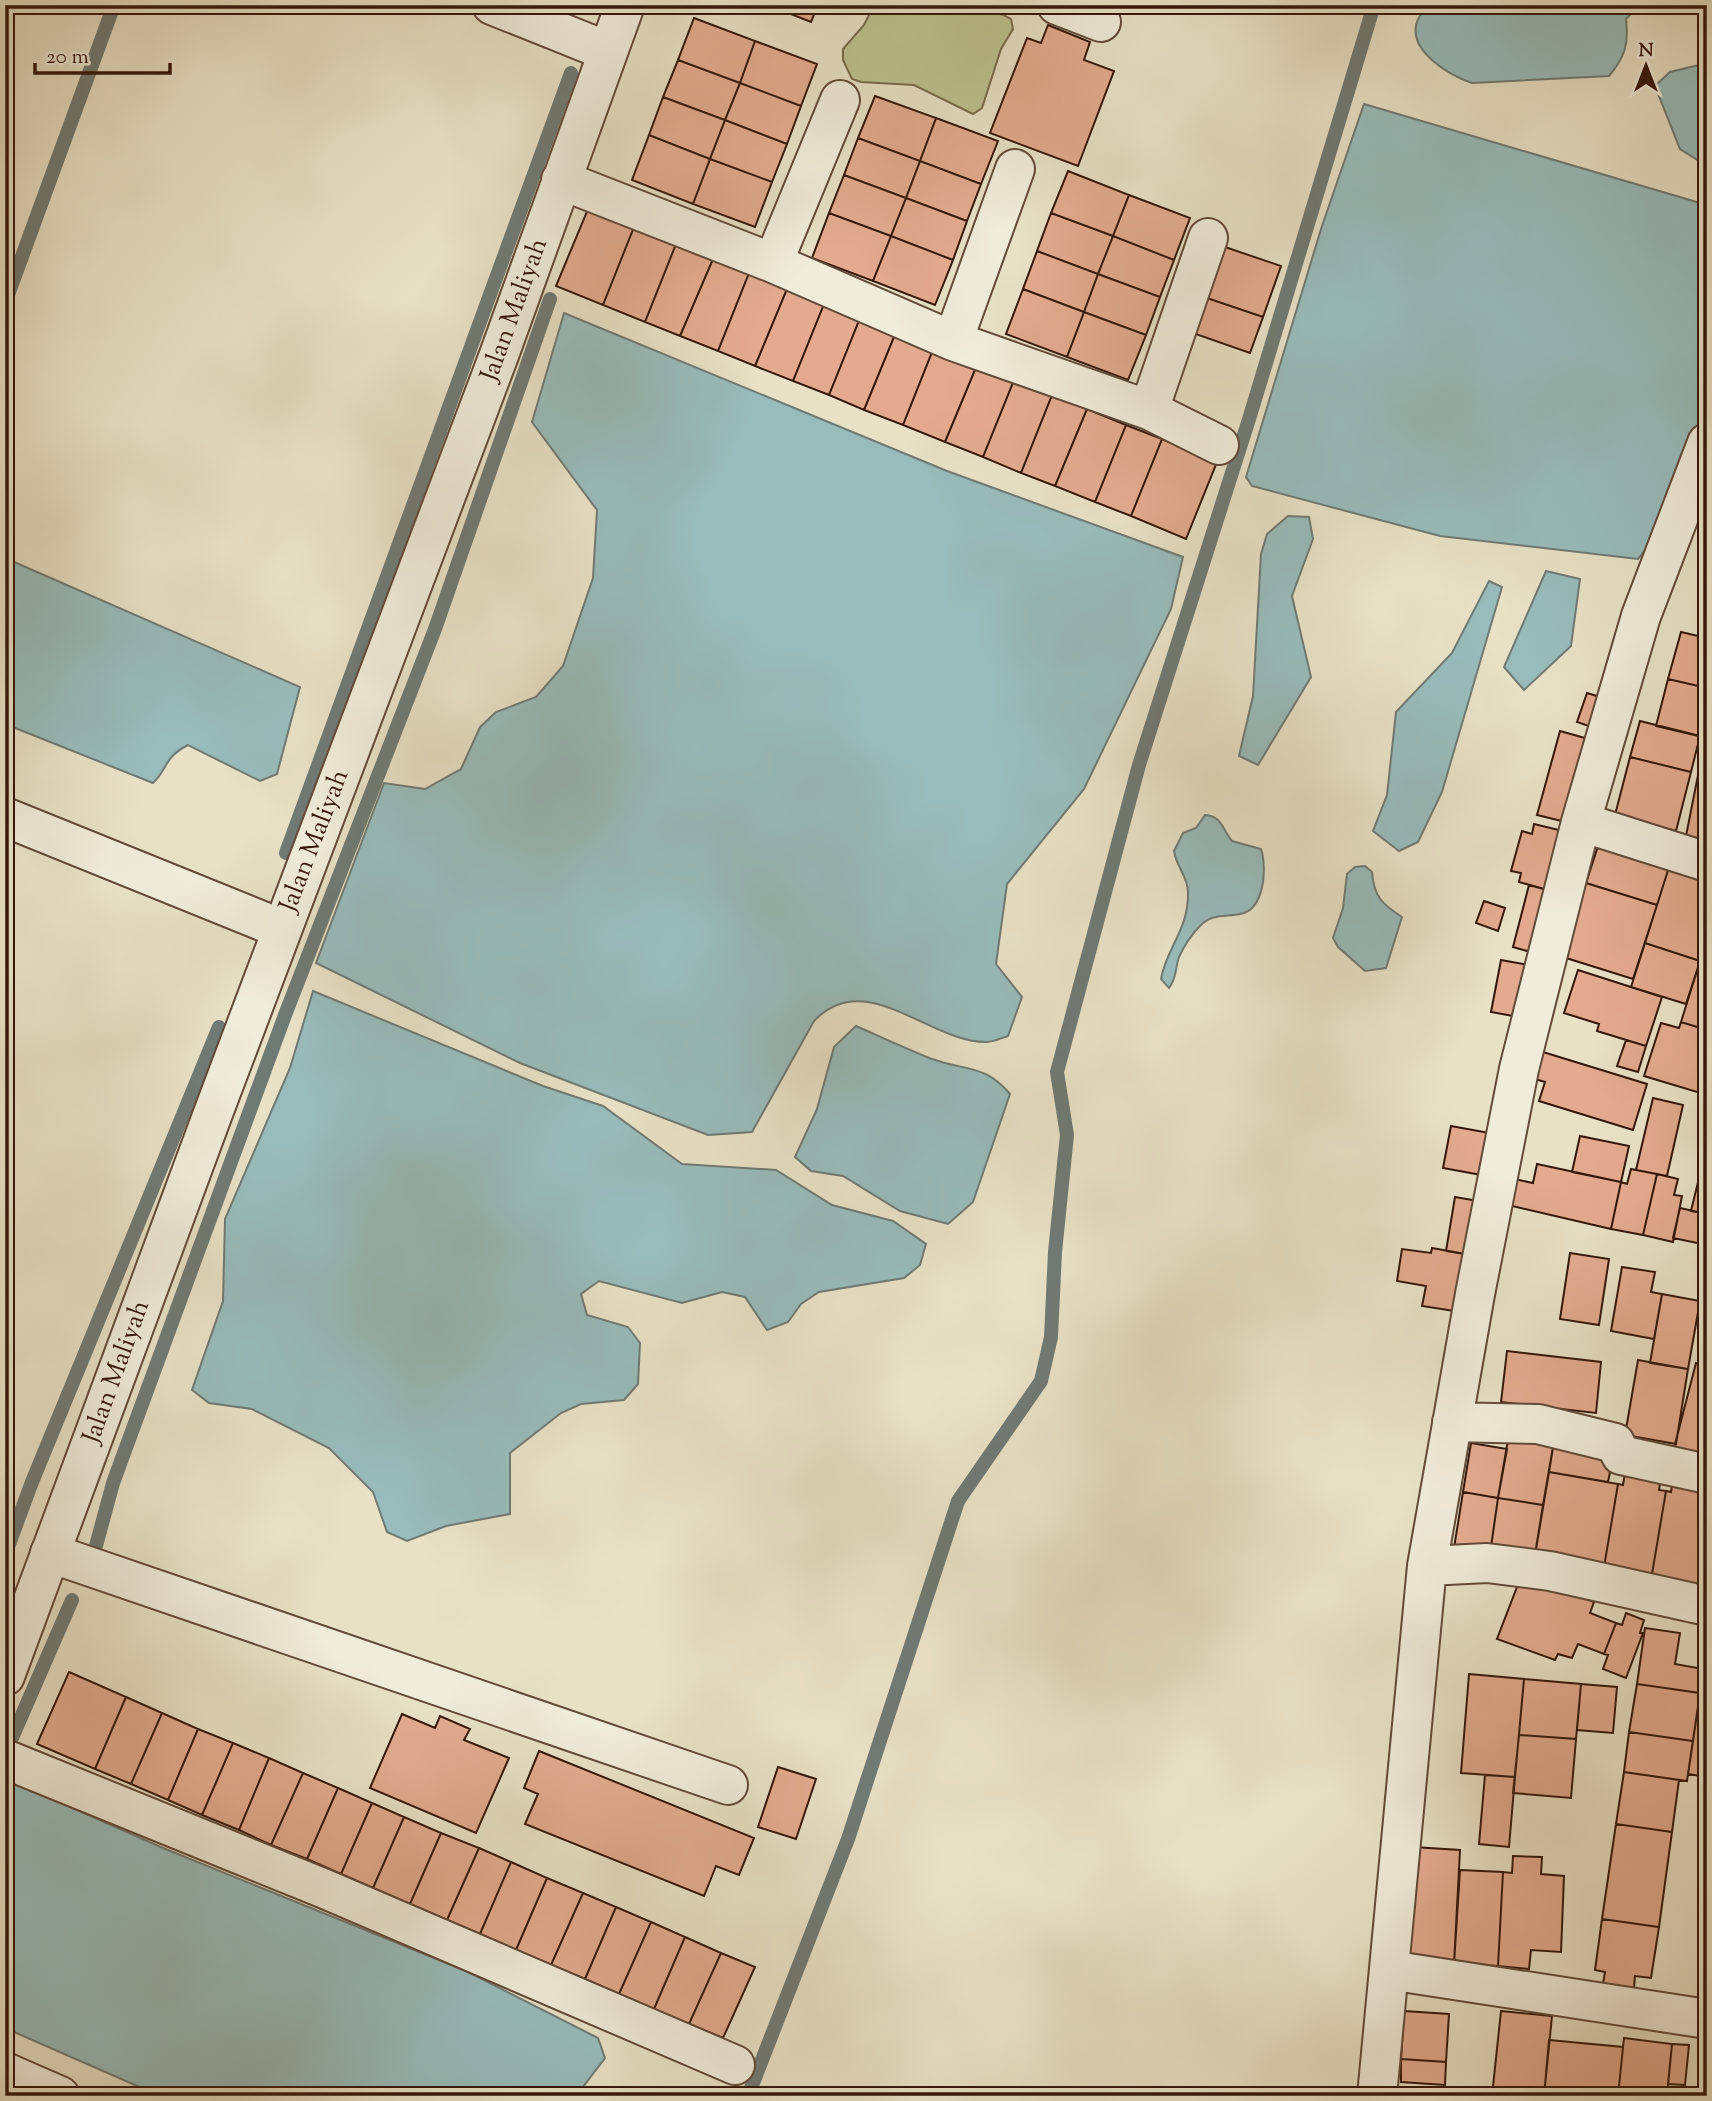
<svg xmlns="http://www.w3.org/2000/svg" width="1712" height="2101" viewBox="0 0 1712 2101" font-family="'Sorts Mill Goudy',serif">
<rect width="100%" height="100%" fill="#e8e1c6"/>
<filter id="stains"><feTurbulence type="fractalNoise" baseFrequency=".00286" numOctaves="4"/><feColorMatrix values="0 0 0 0 .2 0 0 0 0 .09 0 0 0 0 .02 0 0 0 .5 -.17"/></filter>
<radialGradient id="worn" r=".72"><stop offset=".6" stop-color="#630" stop-opacity="0"/><stop offset="1" stop-color="#630" stop-opacity=".3"/></radialGradient>
<!-- green -->
<path fill="#bdc190" stroke="#786c4c" stroke-width="2" d="M874,5C912,5 980,0 1011,19L1013,29L1001,49L982,108L973,114L914,85L861,82L852,79L843,60V49L864,25Z"/>
<!-- water -->
<path fill="#98bcbb" stroke="#707a74" stroke-width="2" d="M1427,5H1639L1626,19C1629,44 1625,57 1609,76L1472,83C1451,76 1411,53 1416,26C1416,19 1424,11 1427,5Z
M1707,63V166L1680,149L1655,86L1670,72Z
M1364,104L1707,205V417L1667,522L1638,559L1440,536L1252,486L1246,477L1321,229Z
M564,313L947,471L1183,557L1171,609L1084,789L1007,884L996,964L1022,997L1008,1036C1002,1038 993,1042 987,1042C929,1043 866,966 814,1021L752,1132L708,1135L520,1063L316,963L384,783L425,789L461,769L480,727L496,712L536,697L563,666L593,578L597,510L532,422Z
M1288,516L1309,517L1313,539L1292,596L1311,677L1258,765L1239,756L1253,696L1261,554L1267,534Z
M5,558L300,687L277,774L260,781L188,745C163,758 168,769 153,783L5,724Z
M1546,571L1580,579L1571,646L1524,690L1504,667Z
M1489,581L1502,587L1442,792L1418,842L1399,851L1373,831L1387,795L1396,712L1452,653Z
M1205,815C1222,816 1222,829 1232,841L1261,849C1267,867 1265,910 1240,914C1226,917 1212,913 1200,926C1192,934 1184,946 1179,957C1175,968 1177,978 1169,988L1161,979C1166,948 1189,930 1188,892C1188,877 1176,866 1174,851L1183,833L1196,828Z
M1365,866L1372,872C1374,897 1382,904 1402,917L1386,968L1365,971L1338,947L1333,938L1343,908L1347,874L1355,867Z
M313,991L543,1086L603,1106L682,1164L776,1170L832,1205L893,1221L926,1244L920,1265L904,1278L819,1292L801,1304L788,1322L767,1330L745,1297L722,1292L682,1303L599,1281L581,1294L587,1315L628,1327L640,1343L638,1384L624,1400L581,1404L561,1413L510,1453V1514L446,1526L407,1541L387,1532L373,1492L329,1448L252,1409L209,1403L192,1390L223,1301L225,1219L290,1068Z
M856,1026C881,1037 907,1049 932,1059C965,1071 985,1064 1010,1094L973,1202L948,1224L900,1211L843,1176L811,1171L795,1157L817,1109L834,1047Z
M14,1782L163,1848L466,1971L598,2038L605,2058L576,2096H160L5,2028V1788Z"/>
<g fill="none" stroke-linecap="round" stroke-linejoin="round">
<!-- stream -->
<path stroke="#707a74" stroke-width="14" d="M5,303L114,5
M286,853L571,73
M96,1546L113,1483L285,1015L435,629L550,299
M5,1555L32,1482L219,1027
M5,1754L72,1600
M748,2096L848,1839L958,1501L1041,1381L1051,1337L1055,1252L1067,1135L1057,1072L1139,765L1250,416L1374,5"/>
</g>
<!-- building -->
<path fill="#e3aa8f" stroke="#341709" stroke-width="2" d="M768,5H818L811,22Z
M694,18L755,41L740,83L678,60Z
M1048,25L1090,42L1084,60L1114,71L1078,166L990,133L1027,38L1041,43Z
M755,41L817,64L801,106L740,83Z
M678,60L740,83L725,120L663,97Z
M740,83L801,106L787,144L725,120Z
M875,96L936,118L920,161L858,138Z
M663,97L725,120L710,159L649,135Z
M936,118L998,141L981,184L920,161Z
M725,120L787,144L772,182L710,159Z
M649,135L710,159L693,204L632,180Z
M858,138L920,161L906,198L844,175Z
M710,159L772,182L755,227L693,204Z
M920,161L981,184L967,221L906,198Z
M1068,171L1129,195L1113,236L1051,213Z
M844,175L906,198L891,236L829,213Z
M1129,195L1190,218L1174,260L1113,236Z
M906,198L967,221L953,260L891,236Z
M588,209L634,227L603,305L556,286Z
M829,213L891,236L873,281L812,258Z
M1051,213L1113,236L1098,274L1037,251Z
M634,227L676,244L645,322L603,305Z
M891,236L953,260L935,305L873,281Z
M1113,236L1174,260L1160,297L1098,274Z
M676,244L713,259L680,336L645,322Z
M1219,245L1281,266L1263,317L1201,296Z
M1037,251L1098,274L1084,312L1023,289Z
M713,259L749,273L718,351L680,336Z
M749,273L787,289L755,366L718,351Z
M1098,274L1160,297L1146,335L1084,312Z
M787,289L824,304L793,381L755,366Z
M1023,289L1084,312L1067,357L1006,334Z
M1201,296L1263,317L1250,353L1187,331Z
M824,304L860,318L829,395L793,381Z
M1084,312L1146,335L1128,380L1067,357Z
M860,318L896,332L864,410L829,395Z
M896,332L934,347L903,425L864,410Z
M934,347L977,365L945,442L903,425Z
M977,365L1014,380L983,457L945,442Z
M1014,380L1052,395L1021,473L983,457Z
M1052,395L1087,409L1055,486L1021,473Z
M1087,409L1126,425L1095,502L1055,486Z
M1126,425L1162,439L1131,516L1095,502Z
M1162,439L1217,462L1186,539L1131,516Z
M1681,632L1707,638V688L1668,679Z
M1668,679L1707,688V738L1656,726Z
M1587,693L1610,700L1600,730L1577,722Z
M1640,721L1700,736L1691,772L1630,757Z
M1560,731L1599,742L1570,823L1537,815Z
M1704,745H1707V851L1684,846Z
M1630,757L1691,772L1676,831L1615,815Z
M1534,824L1567,832L1551,891L1519,882L1521,873L1511,871L1522,831L1532,834Z
M1599,843L1670,864L1657,905L1586,883Z
M1670,864L1707,876V941L1700,961L1645,943Z
M1586,883L1657,905L1633,979L1563,957Z
M1529,885L1551,891L1534,953L1513,947Z
M1484,901L1505,908L1498,931L1476,923Z
M1645,943L1700,961L1686,1004L1631,987Z
M1501,960L1534,966L1524,1018L1491,1012Z
M1700,961L1707,963V1030L1681,1022Z
M1578,970L1662,997L1646,1046L1597,1031L1599,1024L1564,1013Z
M1681,1022L1707,1030V1095L1644,1076L1661,1023L1679,1028Z
M1626,1040L1646,1046L1638,1072L1617,1066Z
M1543,1052L1647,1084L1633,1130L1539,1101L1545,1082L1535,1079Z
M1653,1098L1683,1105L1667,1176L1636,1170Z
M1451,1126L1495,1134L1487,1176L1443,1168Z
M1580,1136L1629,1146L1621,1182L1572,1172Z
M1707,1145V1214L1691,1211Z
M1537,1164L1621,1182L1611,1229L1508,1205L1514,1179L1533,1183Z
M1631,1169L1657,1174L1643,1235L1611,1229L1621,1182L1627,1184Z
M1657,1174L1678,1179L1674,1195L1682,1196L1673,1242L1643,1235Z
M1455,1197L1484,1202L1476,1256L1446,1251Z
M1680,1208L1707,1214V1245L1673,1238Z
M1432,1248L1471,1255L1461,1312L1422,1306L1426,1286L1397,1281L1402,1249L1431,1253Z
M1570,1253L1609,1259L1599,1325L1560,1319Z
M1622,1267L1655,1272L1651,1292L1662,1294L1654,1339L1611,1331Z
M1662,1294L1700,1301L1688,1369L1650,1363Z
M1507,1351L1601,1362L1596,1413L1501,1402Z
M1638,1360L1688,1369L1676,1444L1625,1435Z
M1696,1363L1707,1366V1461L1673,1452Z
M1509,1434L1554,1441L1543,1505L1498,1498Z
M1554,1441L1614,1452L1608,1482L1549,1472Z
M1471,1443L1507,1449L1498,1498L1463,1492Z
M1626,1467L1662,1472L1659,1490L1666,1491L1651,1580L1603,1573L1618,1484L1623,1485Z
M1549,1472L1618,1484L1603,1573L1534,1561Z
M1674,1474L1707,1480V1590L1651,1580L1666,1491L1671,1492Z
M1463,1492L1498,1498L1490,1554L1454,1548Z
M1498,1498L1543,1505L1534,1561L1490,1554Z
M1522,1574L1594,1602L1590,1613L1616,1623L1604,1654L1578,1644L1572,1658L1558,1654L1555,1660L1497,1639Z
M1626,1613L1644,1620L1640,1633H1643L1626,1678L1603,1669L1608,1655L1604,1654L1616,1623L1622,1625Z
M1645,1628L1680,1633L1675,1664L1703,1669L1700,1693L1637,1684Z
M69,1672L126,1697L95,1769L37,1744Z
M1469,1674L1524,1679L1515,1777L1461,1773Z
M1524,1679L1581,1684L1576,1739L1519,1735Z
M1581,1684L1617,1687L1613,1733L1577,1730Z
M1637,1684L1700,1693L1693,1741L1629,1732Z
M1700,1693L1707,1694V1777L1688,1774Z
M126,1697L162,1713L131,1784L95,1769Z
M162,1713L198,1729L168,1800L131,1784Z
M402,1714L435,1728L440,1716L470,1729L464,1740L509,1758L476,1833L370,1788Z
M198,1729L233,1743L202,1815L168,1800Z
M1629,1732L1693,1741L1687,1781L1624,1772Z
M1519,1735L1576,1739L1571,1798L1513,1793Z
M233,1743L269,1758L239,1830L202,1815Z
M539,1751L754,1838L739,1875L716,1866L704,1896L525,1824L538,1794L524,1788Z
M269,1758L303,1773L271,1845L239,1830Z
M778,1767L816,1779L796,1839L758,1827Z
M1624,1772L1679,1780L1672,1832L1616,1824Z
M303,1773L338,1788L307,1859L271,1845Z
M1485,1775L1515,1777L1509,1847L1479,1844Z
M338,1788L372,1803L341,1874L307,1859Z
M372,1803L404,1817L373,1888L341,1874Z
M404,1817L441,1833L410,1904L373,1888Z
M1616,1824L1672,1832L1659,1927L1602,1919Z
M441,1833L479,1848L447,1920L410,1904Z
M1413,1847L1460,1850L1454,1964L1406,1961Z
M479,1848L511,1862L480,1934L447,1920Z
M1513,1856L1542,1857L1541,1874L1564,1876L1561,1952L1531,1950L1529,1969L1498,1966L1503,1872L1512,1873Z
M511,1862L547,1878L516,1950L480,1934Z
M1460,1870L1503,1872L1498,1966L1454,1964Z
M547,1878L583,1893L551,1965L516,1950Z
M583,1893L616,1907L585,1979L551,1965Z
M616,1907L651,1922L619,1994L585,1979Z
M1602,1919L1659,1927L1651,1978L1635,1976L1634,1988L1603,1984L1605,1972L1595,1970Z
M651,1922L685,1937L654,2009L619,1994Z
M685,1937L721,1953L689,2024L654,2009Z
M721,1953L755,1967L723,2038L689,2024Z
M1404,2011L1449,2014L1446,2062L1401,2059Z
M1501,2011L1552,2016L1544,2096H1492Z
M1624,2038L1672,2044L1667,2096H1618Z
M1549,2040L1623,2047L1618,2096H1544Z
M1672,2044L1689,2045L1685,2085L1668,2084Z
M1401,2059L1446,2062L1445,2085L1401,2082Z"/>
<g fill="none" stroke-linecap="round" stroke-linejoin="round">
<defs>
<path id="minor" d="M492,5L607,51
M1057,5L1101,22
M561,180L773,263L953,341L1149,410L1219,445
M773,263L840,100
M953,341L1015,169
M1149,410L1208,238
M5,817L282,929
M1581,822L1707,862
M1452,1422L1538,1424L1615,1443L1621,1455L1707,1474
M50,1553L728,1785
M1427,1566L1487,1563L1550,1571L1707,1606
M5,1759L325,1889L735,2065
M1389,1970L1707,2019
M5,2072L60,2096
M1377,2096L1427,1566L1475,1294L1519,1069L1581,822L1641,616L1707,443"/>
<path id="tertiary" d="M5,1676L212,1116L499,355L625,5"/>
</defs>
<!-- minor casing -->
<use href="#minor" stroke="#614a38" stroke-width="42"/>
<!-- tertiary casing -->
<use href="#tertiary" stroke="#614a38" stroke-width="42"/>
<!-- minor -->
<use href="#minor" stroke="#f0ecda" stroke-width="38"/>
<!-- tertiary -->
<use href="#tertiary" stroke="#f0ecda" stroke-width="38"/>
</g>
<g text-anchor="middle" dominant-baseline="central" stroke-width="5" stroke-linejoin="round" paint-order="stroke">
<!-- street labels -->
<g font-size="26" fill="#341709" stroke="#f0ecda">
<text transform="translate(515 310) rotate(-70)">Jalan Maliyah</text>
<text transform="translate(315 841) rotate(-69)">Jalan Maliyah</text>
<text transform="translate(117 1372) rotate(-70)">Jalan Maliyah</text>
</g>
</g>
<!-- margin -->
<rect width="1712" height="2101" fill="none" stroke="#e8e1c6" stroke-width="28"/>
<rect x="7" y="7" width="1698" height="2087" fill="none" stroke="#341709" stroke-width="3.5"/>
<rect x="14" y="14" width="1684" height="2073" fill="none" stroke="#341709" stroke-width="2"/>
<!-- north arrow -->
<g transform="translate(1646 66)" stroke="#f0ecda" stroke-width="5" paint-order="stroke">
<path d="M0-5L12 26L0 18L-12 26Z" fill="#341709"/>
<text y="-10" font-size="19" font-weight="bold" text-anchor="middle" fill="#341709">N</text>
</g>
<!-- scale -->
<path d="M35 63v10h135v-10" fill="none" stroke="#341709" stroke-width="3.5"/>
<text x="46" y="63" font-size="21" fill="#341709" stroke="#f0ecda" stroke-width="5" paint-order="stroke">20 m</text>
<rect width="100%" height="100%" filter="url(#stains)"/>
<rect width="100%" height="100%" fill="url(#worn)"/>
</svg>
